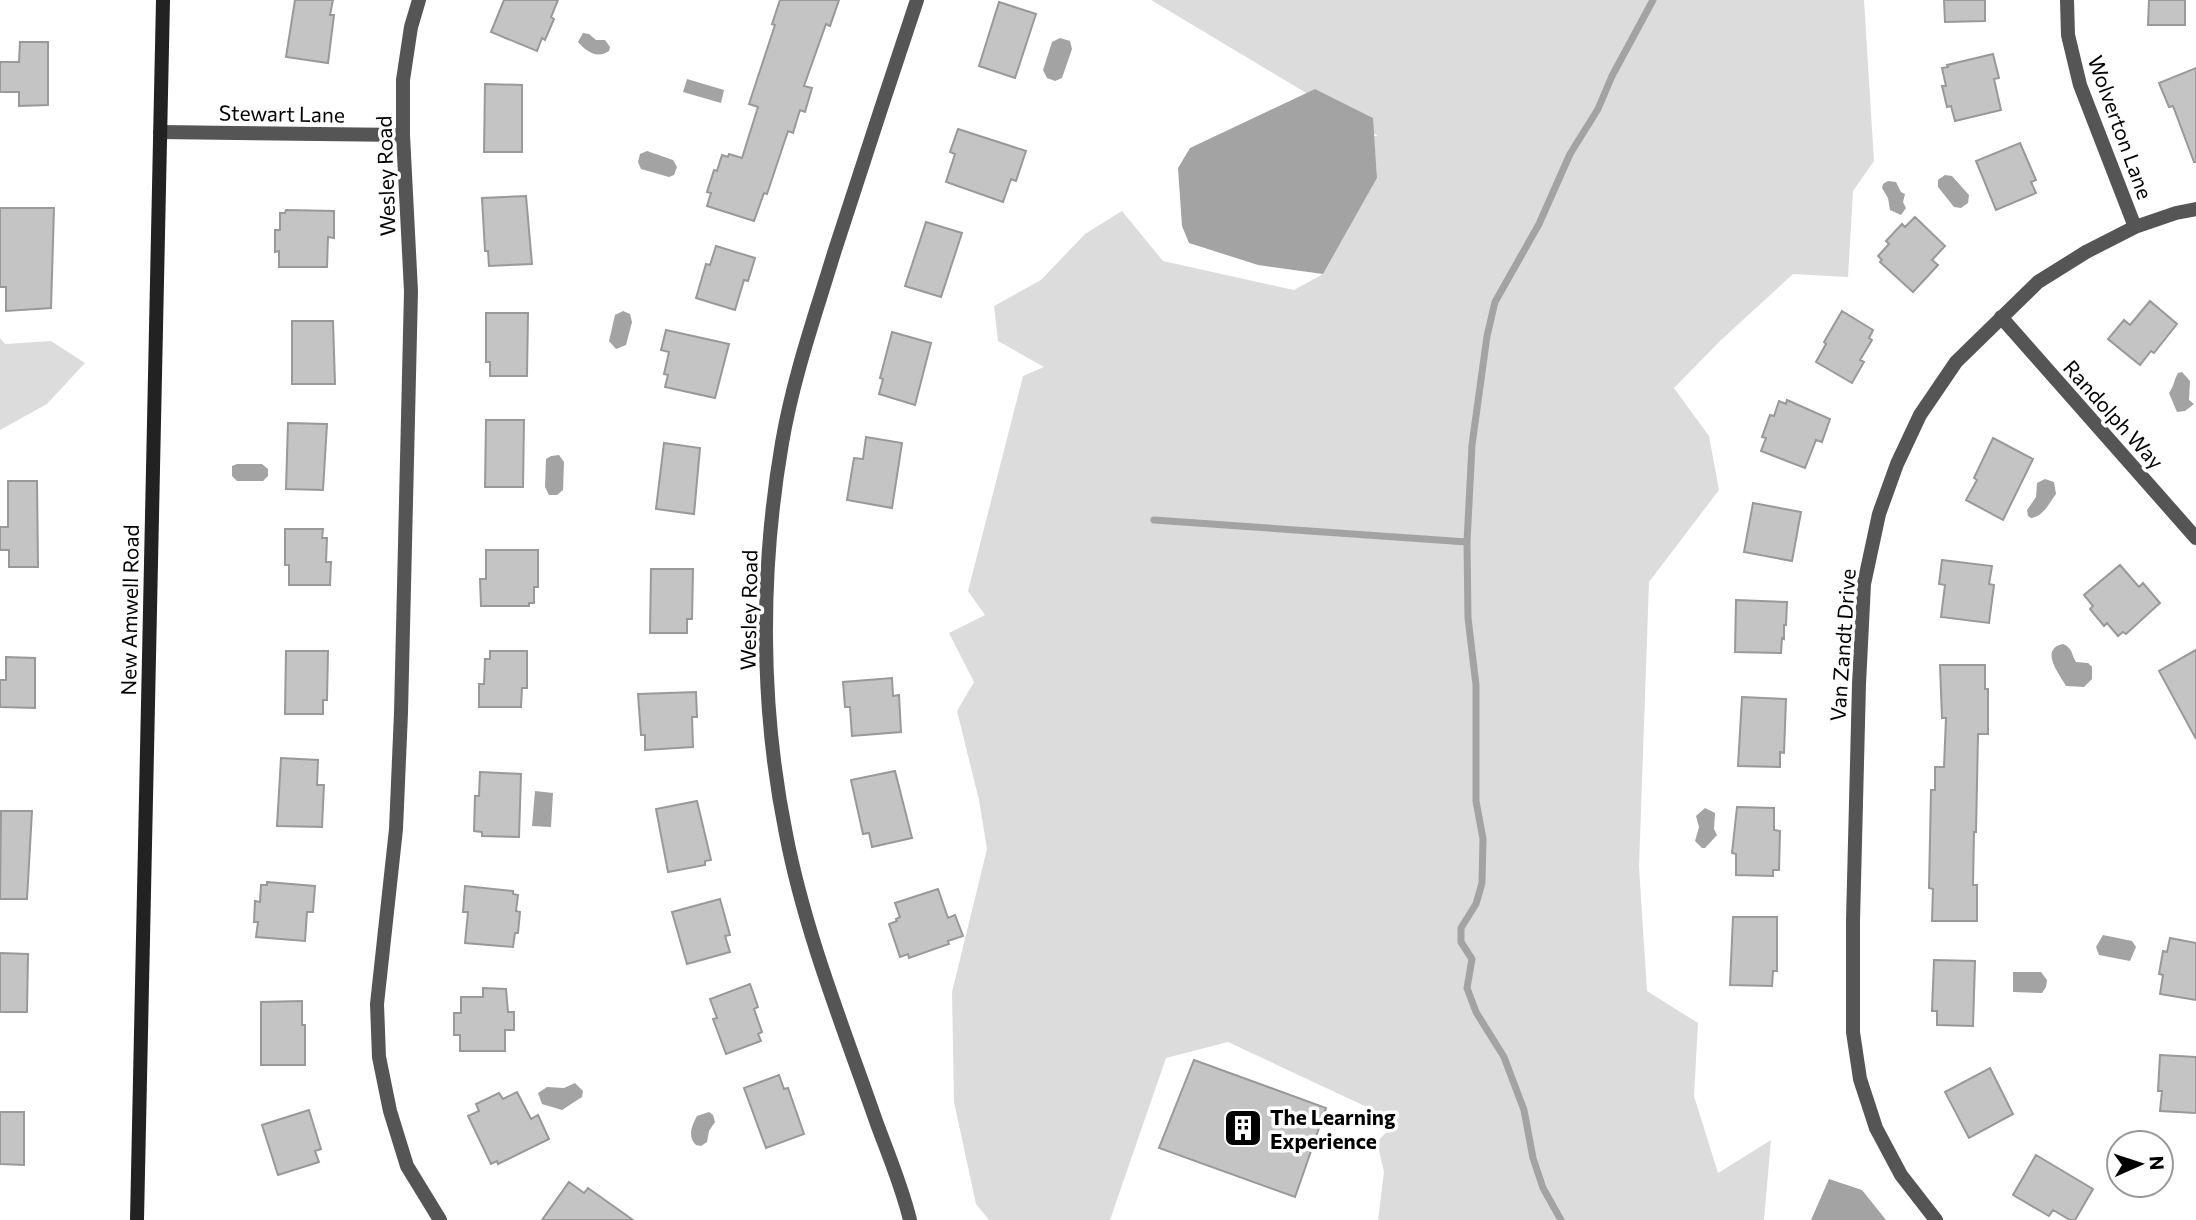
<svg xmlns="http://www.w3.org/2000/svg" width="2196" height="1220" viewBox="0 0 2196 1220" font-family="Commissioner,sans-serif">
<rect width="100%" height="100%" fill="#fff"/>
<!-- green -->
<path fill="#dcdcdc" d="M1151,0H1864L1874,161L1853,191L1848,277L1793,274L1720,341L1674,388L1709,436L1719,490L1649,582L1639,867L1647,991L1698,1023L1694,1096L1718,1173L1771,1140L1764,1220H1378L1384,1172L1377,1142L1397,1121L1228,1042L1166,1058L1110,1220H989L976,1204L954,1102L952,992L987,849L979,800L957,711L974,682L949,633L985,615L968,591L1023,376L1044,367L998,341L994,306L1041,280L1085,234L1122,211L1163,261L1294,290L1323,274L1377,178L1374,136H1378Z
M0,338L5,344L51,341L85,363L47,404L0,430Z"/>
<!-- water -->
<path fill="#a3a3a3" d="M583,33L589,34L596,40H605L610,47L609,51C597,59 587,52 578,42Z
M1060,38L1070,41L1072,49L1062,78L1055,81L1047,78L1043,70L1052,42Z
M687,79L724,90L721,103L683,92Z
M1315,89L1373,118L1377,178L1323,274L1258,265L1189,243L1182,226L1178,168L1190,148Z
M647,151L673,160L677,167L674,175L669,177L641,169L638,162L640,154Z
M1945,175L1952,176L1969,195L1968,203L1961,208L1954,207L1938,187V180Z
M1888,181L1896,182L1901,192L1905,194L1903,202L1906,208L1901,215L1890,210L1888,198L1882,188L1883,184Z
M623,311L630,314L632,322L626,345L616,349L609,341L615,315Z
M2182,372L2190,381L2189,400L2194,404L2185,411L2177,412L2169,393C2174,386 2174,380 2178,373Z
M559,455L564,462L563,490L557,495H549L545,487L546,459L551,456Z
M237,464H262L268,469V476L263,481H237L232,476V466Z
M2045,479L2054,482L2056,494C2049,503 2044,516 2031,518L2028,516L2027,510L2036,497L2037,483Z
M2063,644C2073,648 2071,654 2076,662L2088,663L2092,667V679L2084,687L2066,686C2059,674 2039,649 2063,644Z
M535,791L553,793L551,827L532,826Z
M1705,808L1715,813L1714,829L1717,835L1705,848H1702L1695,841L1699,827L1696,816Z
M2103,935L2132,941L2136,947L2130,961L2099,955L2096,947Z
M2013,972H2041L2047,980L2046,987L2042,993L2013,992Z
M575,1083L583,1091L582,1097L562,1110L542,1104L538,1093L547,1087L564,1088Z
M709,1112L713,1115L715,1122L709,1131L707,1142L701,1146L696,1145C687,1137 692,1125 697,1116Z
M1829,1179L1862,1190L1886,1220H1811Z"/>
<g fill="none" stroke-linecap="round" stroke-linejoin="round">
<!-- stream -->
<path stroke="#a3a3a3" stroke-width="7" d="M1154,520L1467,542
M1561,1220L1543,1188L1533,1158L1524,1110L1504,1057L1476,1012L1467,988L1472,959L1461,942V928L1476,904L1482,883L1483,839L1476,801V685L1468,618L1467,542L1472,445L1487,336L1495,302L1539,224L1570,154L1598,109L1612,76L1653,0"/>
</g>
<!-- building -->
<path fill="#c4c4c4" stroke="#999" stroke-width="2" d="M295,0H333L330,15H334L328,63L286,57Z
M504,0H558L551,17L554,19L545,40L542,38L537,51L491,32Z
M780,0H839L830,26L826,24L804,86L812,88L805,112L800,110L793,133L788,131L767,194L764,193L754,221L707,206L711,193L707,192L714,170L717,171L722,155L728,157L729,154L742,158L758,107L749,104L775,25L772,24Z
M1944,0H1985V21L1945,22Z
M2149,0H2185V25H2148Z
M999,2L1036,14L1015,78L979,66Z
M20,42H48V105L19,106V92H0V62H19Z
M1993,54L1999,78L1994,79L2001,110L1955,121L1951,106L1947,107L1942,86H1946L1942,68L1948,67L1947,65Z
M2196,68V162H2194L2173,106L2169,107L2159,83Z
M485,84L522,85V152H484Z
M958,129L1026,151L1016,181L1011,179L1003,202L946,182L955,154L950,152Z
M2020,143L2036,180L2031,182L2036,193L1996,210L1976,161Z
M526,196L532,264L489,266L488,251H485L482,198Z
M0,208H54L51,308L6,311V287H0Z
M286,210L334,211V238L328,237L327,267H279V251L275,252V230H280V213H285Z
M1915,217L1945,246L1932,260L1938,265L1913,292L1880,262L1882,260L1878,256L1889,244L1886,241L1902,224L1905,227Z
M926,222L962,233L941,297L905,286Z
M716,246L755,258L748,281L744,280L735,310L696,298L706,264L710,265Z
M2150,301L2177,324L2154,353L2151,351L2140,365L2108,339L2124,320L2130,325Z
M1842,311L1873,330L1869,338L1872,340L1860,360L1864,362L1852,383L1816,362L1826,344L1824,342Z
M486,313H528L527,376H490V362H486Z
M292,321H333L335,384H292Z
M666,330L729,344L715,398L665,387L668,375L664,374L669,352L661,350Z
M892,332L931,343L915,405L879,394L883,379L880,378Z
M1787,400L1830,419L1822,442L1816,440L1805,468L1761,451L1766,438L1762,437L1770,415L1774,416L1779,401L1786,404Z
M486,420H524L523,487H485Z
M288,423L327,424L323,490L286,489Z
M866,437L902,443L892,508L847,500L854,458L863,459Z
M1993,438L2033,459L2003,520L1966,500L1977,480L1974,478Z
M664,443L700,448L694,514L656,509Z
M8,481H37L38,567H9V550H0V527H8Z
M1753,503L1801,512L1792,561L1744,552Z
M285,529H323L322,538H327L326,562H331L330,585H289V565H285Z
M486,550H538V587H534V603H529V606H481L480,579H486Z
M1942,560L1992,566L1989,584L1994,585L1989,623L1941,617L1945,585L1939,584Z
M2120,565L2139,587L2143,583L2160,603L2126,634L2123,632L2118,636L2107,623L2104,626L2090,609L2093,606L2084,595Z
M651,569H693L692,619H687V633H650Z
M1736,600L1787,602L1786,625H1784V639L1782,638L1781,653L1735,652Z
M2196,650V739L2159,671Z
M286,651H328L327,700H323V714H285Z
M490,651H527V688H522L521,707H479V684H484L485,659H490Z
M6,657L35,658V708L0,707V680H6Z
M1940,665H1985V689H1988V734H1978L1976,832H1974L1973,885H1977V921H1932L1933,889L1929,888L1931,790H1935V767H1944L1946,718H1942Z
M892,678L893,696L899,695L901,732L852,736L850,707H845L843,682Z
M696,692L697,717H692L693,747L645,750V735H641L638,694Z
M1742,697L1786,699L1784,753L1780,752V767L1738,766Z
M281,758L318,760L317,785H324L322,827L277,826Z
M895,771L912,838L872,847L869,833L863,834L851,780Z
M480,772L521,774L519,837L482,836V832L474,831L475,796H479Z
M697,801L711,860L705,861V865L668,872L656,809Z
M1737,807L1774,808V830L1780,831L1779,870H1773V876L1736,875V854L1732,853Z
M1,811H32L27,899H0Z
M267,882L315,886L313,912H307L305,941L256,937L258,922H254L255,901L260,902L261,885H267Z
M465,886L513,891V894L518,895L516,911L520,912L518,933H515L513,947L465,943L468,912H463Z
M938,889L948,918L955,915L963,936L948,941L949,944L909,958L908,954L900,957L889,924L897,921L896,919L900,917L895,903Z
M720,899L730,935L725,936L730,952L687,964L672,912Z
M1733,917H1777V971H1773L1772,986L1730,985Z
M2170,938L2196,943V1000L2160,994L2163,975L2159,974L2163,951L2167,952Z
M0,953L28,954L27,1012H0Z
M1934,960L1975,961L1973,1026L1937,1025V1011H1932Z
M750,984L758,1007L754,1009L762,1032L758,1034L761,1041L726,1054L713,1019L717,1018L710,999Z
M483,988L506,989L508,1012H514V1030H505V1051H460V1035H454V1013H461V997H483Z
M302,1001V1025H305V1065H261V1002Z
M2160,1055L2196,1057V1113L2160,1111L2162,1091H2158Z
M1194,1060L1326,1108L1295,1197L1159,1148Z
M1990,1068L2013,1114L1969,1138L1945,1092Z
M779,1075L784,1089L788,1088L804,1134L766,1148L744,1088Z
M517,1092L531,1119L538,1115L549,1139L498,1164L497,1161L491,1164L468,1116L479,1111L476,1104L499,1093L503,1099Z
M309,1110L321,1149L315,1151L319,1162L278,1175L262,1125Z
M0,1112H24V1165L0,1164Z
M2036,1155L2093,1189L2075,1220H2070L2053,1210L2049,1216L2013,1195Z
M569,1182L584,1193L588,1188L633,1220H542Z"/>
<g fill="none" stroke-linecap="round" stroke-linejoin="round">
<!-- street -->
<path stroke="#555" stroke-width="14" d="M419,0L411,27L403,80V135L411,291L401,713L396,829L377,1004L379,1057L390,1111L407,1166L440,1220
M2067,0L2068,35L2080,85L2135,227
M160,132L403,135
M2001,317L2196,538
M910,1220C902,1187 889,1156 877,1124C844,1029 805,933 786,834C760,706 760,571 782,443C793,378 815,316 834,253C861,169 889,84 917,0
M1936,1220L1901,1175L1876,1128L1860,1079L1853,1032V921L1859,684L1864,584L1879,514L1897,464L1920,415L1956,362L2038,282L2086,252L2135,227L2176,213L2196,209"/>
<!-- secondary -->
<path stroke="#222" stroke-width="14" d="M137,1220L163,0"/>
</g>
<!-- icons -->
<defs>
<symbol id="building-square" viewBox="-11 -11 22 22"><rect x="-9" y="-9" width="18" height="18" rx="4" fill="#000" stroke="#fff"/><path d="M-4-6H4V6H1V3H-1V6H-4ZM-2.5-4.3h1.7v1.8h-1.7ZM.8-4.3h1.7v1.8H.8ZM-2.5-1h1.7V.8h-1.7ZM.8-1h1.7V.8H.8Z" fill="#fff"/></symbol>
</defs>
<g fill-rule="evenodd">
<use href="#building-square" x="1221" y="1106" width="44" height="44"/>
</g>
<g text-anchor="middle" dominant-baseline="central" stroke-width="7" stroke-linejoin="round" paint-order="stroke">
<!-- street labels -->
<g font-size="21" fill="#000" stroke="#fff">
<text transform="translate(282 113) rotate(1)">Stewart Lane</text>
<text transform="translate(2121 127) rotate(70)">Wolverton Lane</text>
<text transform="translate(385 176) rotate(-92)">Wesley Road</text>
<text transform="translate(2114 414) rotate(48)">Randolph Way</text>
<text transform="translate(129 610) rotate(-89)">New Amwell Road</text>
<text transform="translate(748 610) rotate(-89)">Wesley Road</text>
<text transform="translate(1842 645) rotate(-86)">Van Zandt Drive</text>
</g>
<!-- poi labels -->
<g font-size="21" font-weight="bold" fill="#000" stroke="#fff" text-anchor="start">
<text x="1270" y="1116">The Learning<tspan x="1270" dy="24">Experience</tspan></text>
</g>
</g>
<!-- north arrow -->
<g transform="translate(2140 1164) rotate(87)"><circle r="33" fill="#ffffff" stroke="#999999" stroke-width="2"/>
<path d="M0-5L12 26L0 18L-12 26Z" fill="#000000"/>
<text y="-10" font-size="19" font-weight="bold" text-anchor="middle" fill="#000000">N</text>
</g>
</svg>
